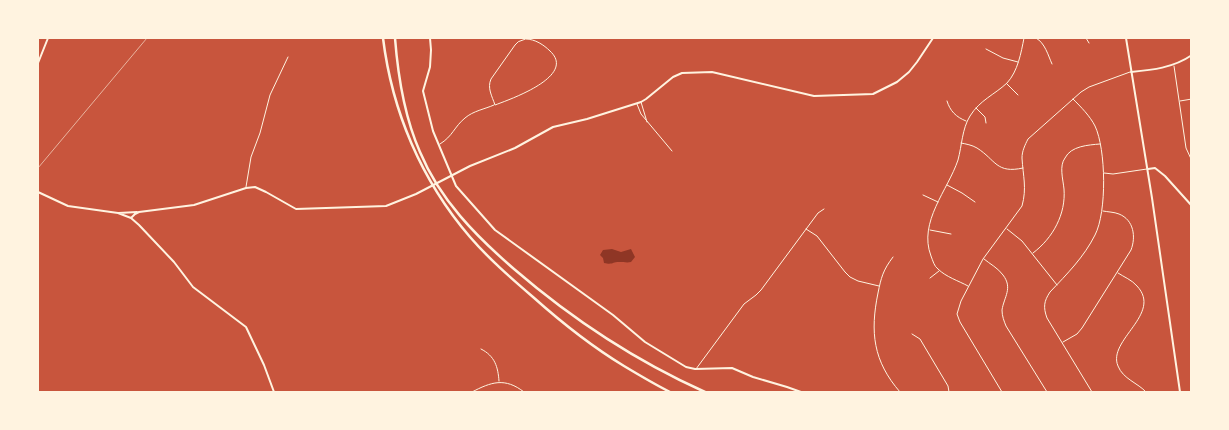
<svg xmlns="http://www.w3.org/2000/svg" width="1229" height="430" viewBox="0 0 1229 430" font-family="'Public Sans',sans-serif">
<rect width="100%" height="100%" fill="#c8553d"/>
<!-- water -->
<path fill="#8f3625" d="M612,249L621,252L631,249L635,257L631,262C627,263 624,262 619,262C612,262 613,265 604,263L603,258L600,255L603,250Z"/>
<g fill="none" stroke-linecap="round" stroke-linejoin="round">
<!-- minor -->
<path stroke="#fff3e0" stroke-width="1" d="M1036,38C1045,43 1048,55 1052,64
M1086,38L1089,43
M526,39C535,39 544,45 550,51C577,76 511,99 495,105C492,96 487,88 491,79L515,45L518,42Z
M986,49L1003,58L1018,62
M1174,66L1186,148L1192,161
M1007,84L1018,95
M1073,99C1081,107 1090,116 1095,126C1106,149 1107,212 1095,235C1084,257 1067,274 1050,292C1044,301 1043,307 1047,318L1092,392
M947,101C950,111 956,117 966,121
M1180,101L1192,99
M641,102L647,122
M637,104L641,114L672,151
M976,108L985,117L986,123
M961,143C966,144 972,145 977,148C996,160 996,174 1023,168
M440,144C453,136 454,127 465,118C473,111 485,109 494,105
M1104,173L1113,174L1147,169
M947,185L962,193L975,202
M246,187L251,157L260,133L270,95L288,57
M923,195L938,202
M806,229L817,236L845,272L850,277L858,281L879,286
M1007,229L1022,241L1057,285
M930,230L951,234
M1033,253C1053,238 1066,214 1064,189C1063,179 1059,166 1065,158C1071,146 1088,145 1100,144
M893,257C883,270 881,278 878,293C870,332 873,361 900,392
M984,259C990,264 998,268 1003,275C1013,288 1004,297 1002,310C1002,316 1004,321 1006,326L1047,392
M1118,273C1124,277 1132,280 1137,286C1163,314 1107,340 1118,366C1123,379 1138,383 1146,392
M930,278L939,271
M968,286C959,281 946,277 938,269C934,266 933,261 931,256C918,222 948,190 958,160C962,145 962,129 970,116C980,100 994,95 1007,83C1018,71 1021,53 1024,38
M912,334L920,339L948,386L949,392
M1063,342L1077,334L1082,328L1131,250C1136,237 1134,220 1119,214C1114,212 1108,212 1103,211
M481,349C495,356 498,367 499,381
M696,369L744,304L756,295L761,290L818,213L824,209
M472,392C491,382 505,377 524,392
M1002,392L960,322L957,314L961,301L983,259L1022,206C1027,188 1023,176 1022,158C1022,151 1025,145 1028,139L1081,92L1089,87L1130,72"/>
<!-- tertiary -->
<path stroke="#fff3e0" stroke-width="2" d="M430,38L431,50L430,67L423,91L433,131L456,186L495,230L613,315L645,342L686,367L695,369L732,368L753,377L787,387L801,392
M1131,72C1152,70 1173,68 1192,55
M1148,169L1155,168L1165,176L1192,206"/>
<!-- secondary -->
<path stroke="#fff3e0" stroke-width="2" d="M1126,38L1152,198L1180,392
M38,63L48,38
M38,192L68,206L118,213L131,218L139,225L174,262L193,287L246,327L264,365L274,392
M119,213L137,212
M131,218L135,214L139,212L194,205L246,188L255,187L266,192L296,209L386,206L416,194L470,166L515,148L553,127L587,119L641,102L646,99L673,77L682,73L712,72L814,96L873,94L897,82L909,72L917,62L933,38"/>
<!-- motorway -->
<path stroke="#fff3e0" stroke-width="2.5" d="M383,38C392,111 421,180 470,237C489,259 511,278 533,297C561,322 591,346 624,366C639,375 654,384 670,392
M395,38C398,77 404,116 420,152C440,200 476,236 514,269C572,319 636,361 705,392"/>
<!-- rail -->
<path stroke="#e9b49f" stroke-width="1" d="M38,168L147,38"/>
</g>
<!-- border -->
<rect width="1229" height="430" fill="none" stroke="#fff3e0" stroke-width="78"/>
</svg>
